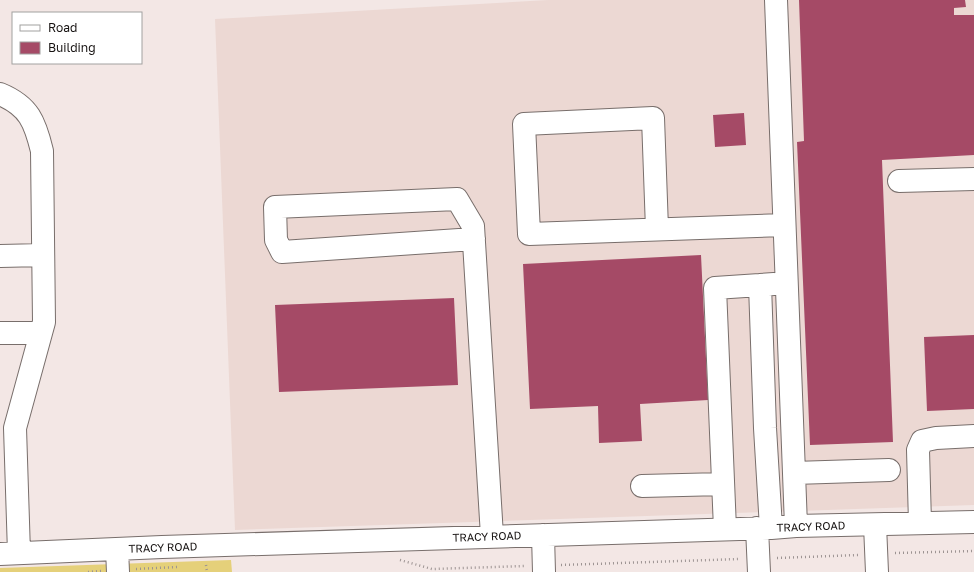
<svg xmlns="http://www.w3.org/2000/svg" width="974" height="572" viewBox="0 0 974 572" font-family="'Golos Text',sans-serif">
<rect width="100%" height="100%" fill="#f3e7e5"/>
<!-- built -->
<path fill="#ecd8d3" d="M548,0H974V505L235,530L215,19Z"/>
<!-- green -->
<path fill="#e5d07a" d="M231,560L232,572H0V568Z"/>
<!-- building -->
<path fill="#a54a66" d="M799,0H965L966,7L954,8V15H974V155L882,160L893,442L810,445L797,142L804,141Z
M744,113L746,145L715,147L713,115Z
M701,255L708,400L640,404L642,441L599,443L598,406L530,409L523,264Z
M454,298L458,385L279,392L275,305Z
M974,335V409L927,411L924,337Z"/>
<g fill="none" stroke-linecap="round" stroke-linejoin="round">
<defs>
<path id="minor" d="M776,0L796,526
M0,94C29,106 35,122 42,151L44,322L15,428L19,553
M899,181L974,179
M657,229L653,118L524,124L529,234L784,225
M474,239L282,252L276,240L275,207L457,199L473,226L492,536
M0,256L43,255
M0,333H41
M794,473L889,470
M642,486L723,484
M920,523L918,450L922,441L936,438L974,436
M875,525L877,572
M757,528L759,572
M771,528L765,428L760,285L774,284
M725,529L715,288L760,285
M543,535L544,572
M117,549L118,572
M0,554L162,547L771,528L796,526L974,522"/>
</defs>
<!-- minor casing -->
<use href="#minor" stroke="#786e6b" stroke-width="24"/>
<!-- path -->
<path stroke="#9c9392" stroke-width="2.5" stroke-dasharray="1 3" stroke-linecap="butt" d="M895,553L974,551
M777,558L858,555
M400,560L432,569L526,566
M206,565L207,572
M561,565L740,559
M136,569L177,567
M88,572L101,571"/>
<!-- minor -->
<use href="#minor" stroke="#fff" stroke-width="22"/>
</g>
<g text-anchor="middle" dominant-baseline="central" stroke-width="3" stroke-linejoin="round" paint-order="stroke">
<!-- street labels -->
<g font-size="11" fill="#171312" stroke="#fff">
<text transform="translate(811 526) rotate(-2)">TRACY ROAD</text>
<text transform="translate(487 536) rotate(-2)">TRACY ROAD</text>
<text transform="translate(163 547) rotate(-2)">TRACY ROAD</text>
</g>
</g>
<!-- legend -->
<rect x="12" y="12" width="130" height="52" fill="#ffffff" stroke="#a2a1a0"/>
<rect x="20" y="25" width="20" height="6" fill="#ffffff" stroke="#a2a1a0"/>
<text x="48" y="32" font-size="12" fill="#171312">Road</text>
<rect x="20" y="42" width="20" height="12" fill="#a54a66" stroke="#a2a1a0"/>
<text x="48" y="52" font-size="12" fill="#171312">Building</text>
</svg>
